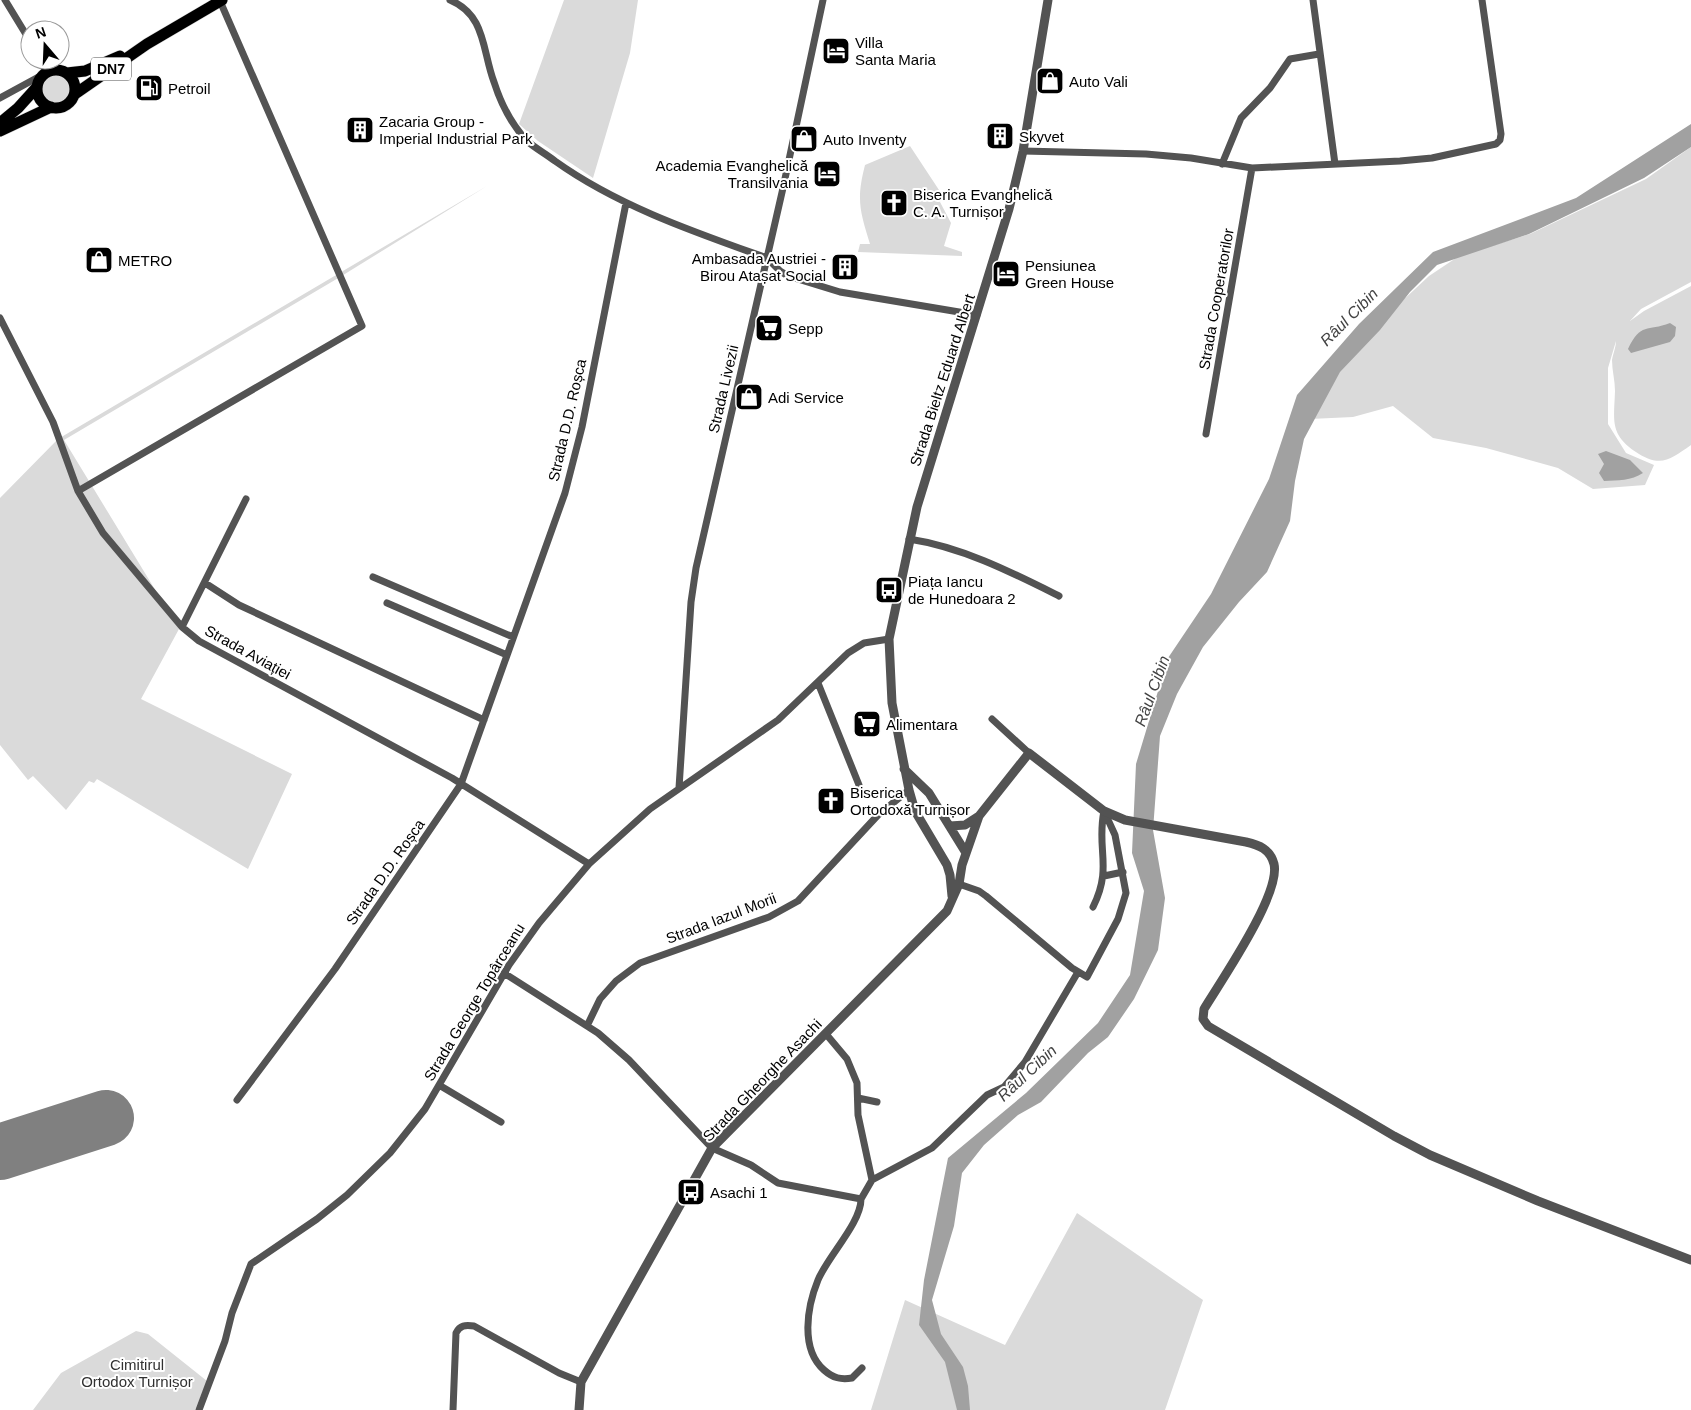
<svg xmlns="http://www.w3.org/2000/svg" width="1691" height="1410" viewBox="0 0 1691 1410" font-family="Helvetica,sans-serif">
<rect width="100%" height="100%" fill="#fff"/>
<!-- green -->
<path fill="#dadada" d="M564,0H638L630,53L593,178L538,141L519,124Z
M42 89a15 15 0 1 1 30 0a15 15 0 1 1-30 0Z
M910,146L939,190L942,196L940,202L951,223L944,246L962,252V256L858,252L860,244H870C860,211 856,200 865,165Z
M1691,147V282L1641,309L1630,321L1644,311L1691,286V445C1672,458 1662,468 1639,454C1609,435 1614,422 1615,391C1615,381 1612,370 1612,360C1613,354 1616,347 1616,341L1608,368V424L1626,453L1654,465L1645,485L1593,489L1558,468L1486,448L1433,438L1393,406L1353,417L1310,419L1341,358L1429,276L1459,256L1530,234L1646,179Z
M487,186L340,277L64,440L179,629L141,699L292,774L248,869L97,779L94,783L89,781L66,810L33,776L28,780L0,745V498L58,439Z
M1077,1213L1203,1300L1165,1410H871L905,1300L1005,1345Z
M136,1331L148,1334L207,1381L195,1410H33L61,1373Z"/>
<!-- water -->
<path fill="#a1a1a1" d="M1691,124V147L1644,178L1529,234L1437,265L1410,292L1380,330L1340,372L1304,439L1295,481L1290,521L1267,572L1239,602L1203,647L1177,694L1160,736L1153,830L1165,898L1158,950L1134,999L1108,1037L1088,1053L1041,1102L1018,1115L984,1145L962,1173L954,1226L932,1300L941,1334L963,1367L968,1386L970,1410H957L945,1362L919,1325L924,1280L948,1158L1026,1093L1098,1023L1130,975L1144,891L1132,853L1136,764L1168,658L1211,594L1269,479L1297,395L1359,324L1433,252L1576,198Z
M1670,323L1676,327L1675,336L1670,342L1631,353L1628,349C1641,322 1647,332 1670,323Z
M1606,451L1630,460L1643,473C1631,481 1618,480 1604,481L1599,473L1604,464L1598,454Z"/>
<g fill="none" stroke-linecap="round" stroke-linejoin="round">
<!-- runway -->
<path stroke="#808080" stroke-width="56" d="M0,1152L106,1118"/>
<defs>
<path id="primary" d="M37 89a19 19 0 1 1 38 0a19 19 0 1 1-38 0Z
M67,73L85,71L120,56
M75,94L147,44L222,0
M0,123L18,108L37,87
M0,131L51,107"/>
</defs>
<!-- primary casing -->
<use href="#primary" stroke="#dbdbdb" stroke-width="12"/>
<!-- minor -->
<path stroke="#535353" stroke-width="7" d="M5,0L30,41
M450,0C486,15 482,50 494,82C501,104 511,124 527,141C535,148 546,154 555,161C618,206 694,232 767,258L780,271L788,276L840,292L977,315
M1313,0L1335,164
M41,60L48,71
M0,98L44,74
M1023,151L1146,154L1191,158L1252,168L1400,161L1432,158L1496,144L1500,140L1501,134L1482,0
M1222,164L1241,118L1270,88L1290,59L1319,54
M0,318L53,422L78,491L103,533L182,627L199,641L452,778L589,864
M1206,434L1252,168
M78,491L362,326L220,1
M909,539C962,547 1011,572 1059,596
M373,577L513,637
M205,583L239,605L484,720
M387,603L507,655
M182,627L246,499
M818,683L859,785
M992,719L1029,753
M679,788L691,602L696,568L783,188L823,0
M1104,876L1123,872
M959,884L979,891L986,896L1072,968L1087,977L1118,919L1126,893L1115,835L1104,811
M1093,907C1113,867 1096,849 1104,811
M504,973L598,1033L629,1060L712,1148L751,1165L778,1183L861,1199L872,1180L932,1148L987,1095L1004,1087L1025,1062L1078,972
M587,1026L600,999L616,981L640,963L769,917L798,901L878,815L909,790
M826,1034L847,1059L857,1083L858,1115L872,1180
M439,1085L501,1122
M858,1098L877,1102
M237,1100L335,969L461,784L565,493L582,427L626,203
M861,1199C861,1223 828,1256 818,1280C807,1307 800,1349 824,1370C833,1378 841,1380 852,1378L862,1368
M199,1410L225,1341L232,1313L251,1264L317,1219L347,1195L390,1153L425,1109L509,965L539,923L589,864L650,809L778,720L848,653L864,643L889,639
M453,1410L456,1333C460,1325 465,1325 474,1326L559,1373L581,1382"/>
<!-- tertiary -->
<path stroke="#535353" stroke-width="9" d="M904,769L929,793L966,853
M950,826L965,825L979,816
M952,896L950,875L947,865L915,811L909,790L892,703L889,639L917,507L1009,209L1023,151L1048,0
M579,1410L581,1382L712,1148L947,911L959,884L962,865L979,816L1029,753L1104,811L1125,820L1246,842C1259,845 1270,849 1274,864C1281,894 1221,981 1204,1009L1203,1019L1208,1026L1394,1136L1430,1155L1538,1201L1691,1260"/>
<!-- primary -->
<use href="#primary" stroke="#000" stroke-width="11"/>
</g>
<!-- icons -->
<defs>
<symbol id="hotel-square" viewBox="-11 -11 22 22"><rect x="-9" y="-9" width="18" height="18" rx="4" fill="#000" stroke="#fff"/><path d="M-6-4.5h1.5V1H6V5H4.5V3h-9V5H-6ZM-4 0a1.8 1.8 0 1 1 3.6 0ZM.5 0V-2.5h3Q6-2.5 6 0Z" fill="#fff"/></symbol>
<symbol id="shop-square" viewBox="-11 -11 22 22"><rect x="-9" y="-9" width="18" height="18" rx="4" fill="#000" stroke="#fff"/><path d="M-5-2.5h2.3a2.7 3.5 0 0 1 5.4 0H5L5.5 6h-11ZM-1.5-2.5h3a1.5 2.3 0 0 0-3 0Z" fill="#fff"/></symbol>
<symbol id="fuel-square" viewBox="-11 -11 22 22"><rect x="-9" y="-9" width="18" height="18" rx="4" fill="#000" stroke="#fff"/><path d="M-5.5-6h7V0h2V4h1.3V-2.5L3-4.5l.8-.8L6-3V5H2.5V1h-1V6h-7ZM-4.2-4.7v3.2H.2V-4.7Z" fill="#fff"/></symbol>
<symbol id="building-square" viewBox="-11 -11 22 22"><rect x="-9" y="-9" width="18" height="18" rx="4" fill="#000" stroke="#fff"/><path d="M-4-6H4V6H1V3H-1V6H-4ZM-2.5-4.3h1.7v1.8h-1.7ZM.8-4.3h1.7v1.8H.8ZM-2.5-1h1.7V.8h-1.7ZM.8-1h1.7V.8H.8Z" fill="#fff"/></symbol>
<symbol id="church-square" viewBox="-11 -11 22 22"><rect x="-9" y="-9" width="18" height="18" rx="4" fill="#000" stroke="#fff"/><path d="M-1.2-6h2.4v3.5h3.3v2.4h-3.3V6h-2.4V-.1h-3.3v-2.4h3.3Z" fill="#fff"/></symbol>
<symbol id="supermarket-square" viewBox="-11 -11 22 22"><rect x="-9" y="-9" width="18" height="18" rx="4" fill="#000" stroke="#fff"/><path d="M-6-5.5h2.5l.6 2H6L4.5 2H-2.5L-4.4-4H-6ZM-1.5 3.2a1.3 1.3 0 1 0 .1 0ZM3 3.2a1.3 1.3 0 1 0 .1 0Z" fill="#fff"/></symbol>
<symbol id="bus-square" viewBox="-11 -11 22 22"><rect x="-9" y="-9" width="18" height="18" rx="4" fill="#000" stroke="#fff"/><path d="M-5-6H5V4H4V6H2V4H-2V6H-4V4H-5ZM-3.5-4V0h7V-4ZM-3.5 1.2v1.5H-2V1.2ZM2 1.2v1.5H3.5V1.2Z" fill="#fff"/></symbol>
</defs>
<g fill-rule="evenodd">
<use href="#hotel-square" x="820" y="35" width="32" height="32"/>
<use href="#shop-square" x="1034" y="65" width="32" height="32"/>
<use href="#fuel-square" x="133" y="72" width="32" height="32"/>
<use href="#building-square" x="344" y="114" width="32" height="32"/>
<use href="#building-square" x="984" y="120" width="32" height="32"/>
<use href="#shop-square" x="788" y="123" width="32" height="32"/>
<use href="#hotel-square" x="811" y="158" width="32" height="32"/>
<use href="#church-square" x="878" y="187" width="32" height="32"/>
<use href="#shop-square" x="83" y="244" width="32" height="32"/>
<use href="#building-square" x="829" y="251" width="32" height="32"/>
<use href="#hotel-square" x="990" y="258" width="32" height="32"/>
<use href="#supermarket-square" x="753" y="312" width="32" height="32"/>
<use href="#shop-square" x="733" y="381" width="32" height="32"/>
<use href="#bus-square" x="873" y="574" width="32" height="32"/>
<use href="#supermarket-square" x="851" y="708" width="32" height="32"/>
<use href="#church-square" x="815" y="785" width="32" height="32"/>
<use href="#bus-square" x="675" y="1176" width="32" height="32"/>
</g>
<g text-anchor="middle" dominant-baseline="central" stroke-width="4" stroke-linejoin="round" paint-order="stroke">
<!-- shield labels -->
<rect fill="#fff" stroke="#4c4c4c" stroke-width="1" x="91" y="57.5" width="40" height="23" rx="4"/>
<g font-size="14" font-weight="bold" fill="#000">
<text x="111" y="69">DN7</text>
</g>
<!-- poi labels -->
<g font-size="15" fill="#000" stroke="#fff" text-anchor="start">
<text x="855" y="42">Villa<tspan x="855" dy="17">Santa Maria</tspan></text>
<text x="1069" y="81">Auto Vali</text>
<text x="168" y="88">Petroil</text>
<text x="379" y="121">Zacaria Group -<tspan x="379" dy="17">Imperial Industrial Park</tspan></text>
<text x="1019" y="136">Skyvet</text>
<text x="823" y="139">Auto Inventy</text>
<text x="808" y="165" text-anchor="end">Academia Evanghelică<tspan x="808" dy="17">Transilvania</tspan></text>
<text x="913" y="194">Biserica Evanghelică<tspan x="913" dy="17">C. A. Turnișor</tspan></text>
<text x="826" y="258" text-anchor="end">Ambasada Austriei -<tspan x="826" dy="17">Birou Atașat Social</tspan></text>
<text x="118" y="260">METRO</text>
<text x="1025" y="265">Pensiunea<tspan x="1025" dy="17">Green House</tspan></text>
<text x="788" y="328">Sepp</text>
<text x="768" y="397">Adi Service</text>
<text x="908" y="581">Piața Iancu<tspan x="908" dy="17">de Hunedoara 2</tspan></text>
<text x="886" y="724">Alimentara</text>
<text x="850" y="792">Biserica<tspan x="850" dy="17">Ortodoxă Turnișor</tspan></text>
<text x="710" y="1192">Asachi 1</text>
</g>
<!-- street labels -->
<g font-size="15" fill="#000" stroke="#fff">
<text transform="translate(1216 299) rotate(-80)">Strada Cooperatorilor</text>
<text transform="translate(942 380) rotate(-72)">Strada Bieltz Eduard Albert</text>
<text transform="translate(723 389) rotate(-77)">Strada Livezii</text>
<text transform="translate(567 420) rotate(-77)">Strada D.D. Roșca</text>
<text transform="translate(248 652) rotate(29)">Strada Aviației</text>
<text transform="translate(385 872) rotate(-55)">Strada D.D. Roșca</text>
<text transform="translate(721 918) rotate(-21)">Strada Iazul Morii</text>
<text transform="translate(474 1002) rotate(-59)">Strada George Topârceanu</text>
<text transform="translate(762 1080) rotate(-46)">Strada Gheorghe Asachi</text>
</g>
<!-- park labels -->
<g font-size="15" fill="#313131" stroke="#fff">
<text x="137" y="1364">Cimitirul<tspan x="137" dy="17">Ortodox Turnișor</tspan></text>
</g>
<!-- water labels -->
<g font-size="16" font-style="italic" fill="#424242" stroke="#fff">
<text transform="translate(1349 317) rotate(-45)">Râul Cibin</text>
<text transform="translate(1152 691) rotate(-70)">Râul Cibin</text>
<text transform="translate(1027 1073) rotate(-43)">Râul Cibin</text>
</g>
</g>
<!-- north arrow -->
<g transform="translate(45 45) rotate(341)"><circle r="24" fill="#ffffff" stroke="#999999"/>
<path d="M0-4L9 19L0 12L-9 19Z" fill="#000000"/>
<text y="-8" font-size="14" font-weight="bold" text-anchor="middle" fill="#000000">N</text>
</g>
</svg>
